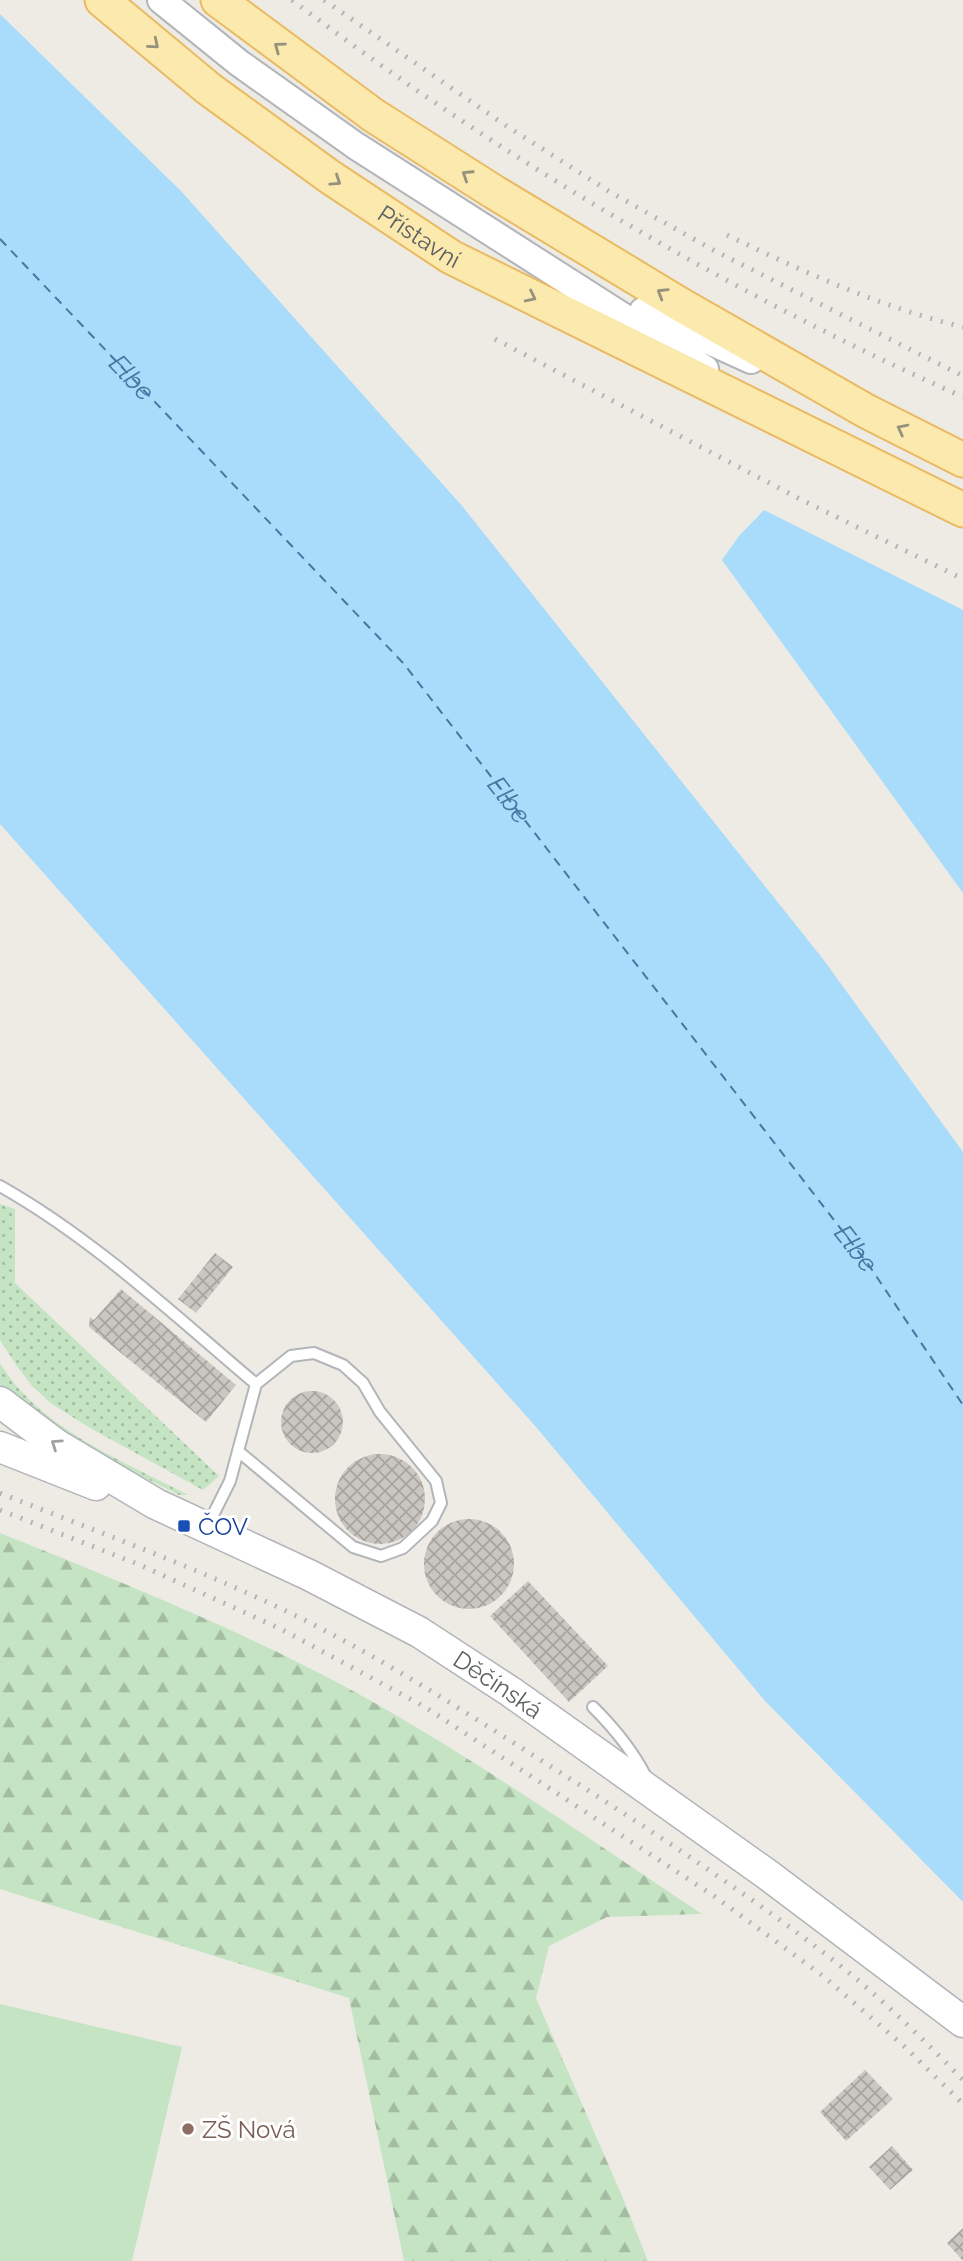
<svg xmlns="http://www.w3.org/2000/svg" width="963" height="2261" viewBox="0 0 963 2261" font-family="Raleway,sans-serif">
<defs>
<pattern id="grass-dots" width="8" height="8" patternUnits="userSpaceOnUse" patternTransform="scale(1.75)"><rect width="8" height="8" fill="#c5e4c3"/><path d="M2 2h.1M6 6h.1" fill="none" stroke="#a3bca2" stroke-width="1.8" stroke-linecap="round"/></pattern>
<pattern id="forest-firs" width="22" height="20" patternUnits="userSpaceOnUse" patternTransform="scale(1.75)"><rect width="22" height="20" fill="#c5e4c3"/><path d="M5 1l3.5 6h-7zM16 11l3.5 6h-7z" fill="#a3bca2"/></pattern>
<pattern id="building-cross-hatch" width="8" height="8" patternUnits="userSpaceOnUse" patternTransform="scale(1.75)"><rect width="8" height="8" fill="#cac6c1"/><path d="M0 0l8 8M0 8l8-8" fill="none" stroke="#a7a4a0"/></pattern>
</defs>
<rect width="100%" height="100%" fill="#eeebe5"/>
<!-- grass -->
<path fill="url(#grass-dots)" d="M0,1204L15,1209V1283L219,1476L203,1490L90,1428L52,1404L32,1386L17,1366L0,1340Z
M0,1363C40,1429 122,1460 188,1495H179L78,1444L0,1388Z"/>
<!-- forest -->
<path fill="url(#forest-firs)" d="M0,1533C117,1580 233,1627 344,1686C468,1753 584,1836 702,1914L607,1917L549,1946L536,1998L622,2196L648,2261H404L349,1998L0,1889Z"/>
<!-- park -->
<path fill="#c5e4c3" d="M0,2004L182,2047L132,2261H0Z"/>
<!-- water -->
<path fill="#a9dcfa" d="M0,14L181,191L463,507L823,959L963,1152V1902L765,1701L536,1427L0,824Z
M764,510L963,610V893L722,560L739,536Z"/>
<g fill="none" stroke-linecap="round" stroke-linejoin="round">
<!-- ferry -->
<path stroke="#4379a3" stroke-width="2" stroke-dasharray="9 7" stroke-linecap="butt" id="s1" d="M0,239L404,664L868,1264L963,1405"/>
</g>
<!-- building -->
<path fill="url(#building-cross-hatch)" d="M215,1253L233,1267L196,1313L178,1299Z
M121,1289L236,1385L206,1422L89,1327L90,1317L94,1320Z
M281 1422a31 31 0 1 1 62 0a31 31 0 1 1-62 0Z
M335 1499a45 45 0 1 1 90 0a45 45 0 1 1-90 0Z
M424 1564a45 45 0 1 1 90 0a45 45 0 1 1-90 0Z
M528,1581L608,1666L569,1702L490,1616Z
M865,2070L893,2099L846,2141L820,2112Z
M892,2146L913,2170L890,2190L869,2167Z
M963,2228V2261L947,2243Z"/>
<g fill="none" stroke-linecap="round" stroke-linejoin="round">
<defs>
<path id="service" d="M0,1186C94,1239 174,1315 256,1384
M208,1525L230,1481L256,1384L291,1356L314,1353L343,1365L363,1383L380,1412L436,1481L441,1503L432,1521L403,1548L381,1556L353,1547L238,1451
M593,1707C614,1728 632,1749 646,1777"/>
<path id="tertiary" d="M161,0L239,63L356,146L705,369
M643,311L751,360"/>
<g id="secondary">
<path id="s2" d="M0,1402L57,1445L156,1504L309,1575L419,1632L511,1692L768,1875L963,2022"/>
<path d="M0,1447L96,1485"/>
</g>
<g id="primary">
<path id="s3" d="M102,0L209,89L330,177L451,257L963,510"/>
<path d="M218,0L373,115L494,192L681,305L866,411L963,460"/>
</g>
</defs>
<!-- service casing -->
<use href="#service" stroke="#b2b5b9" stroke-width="14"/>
<!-- tertiary casing -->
<use href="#tertiary" stroke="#b2b5b9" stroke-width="30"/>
<!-- secondary casing -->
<use href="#secondary" stroke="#b1b5b9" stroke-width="33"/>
<!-- primary casing -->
<use href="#primary" stroke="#eaba62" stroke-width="37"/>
<!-- service -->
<use href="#service" stroke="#fff" stroke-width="10"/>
<!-- tertiary -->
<use href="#tertiary" stroke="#fff" stroke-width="26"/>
<!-- secondary -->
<use href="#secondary" stroke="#fff" stroke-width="30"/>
<!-- primary -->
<use href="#primary" stroke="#fbe9ad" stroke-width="33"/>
<!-- rail -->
<path stroke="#b3b4b4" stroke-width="5" stroke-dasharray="2 9" stroke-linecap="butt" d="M292,0C499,157 726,291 963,397
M324,0L505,125L610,192L715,251L963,376
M727,235C804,272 880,307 963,327
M495,339L798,498L963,579
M0,1493C97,1532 196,1567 290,1613C381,1657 465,1712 550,1766C647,1828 743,1890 833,1960C879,1996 922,2038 963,2080
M0,1510L140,1565L281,1629L425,1707L714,1896L823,1976L905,2047L963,2104"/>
</g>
<!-- one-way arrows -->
<defs><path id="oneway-chevron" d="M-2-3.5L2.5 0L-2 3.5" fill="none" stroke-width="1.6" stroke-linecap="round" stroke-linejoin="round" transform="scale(1.75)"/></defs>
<g stroke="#94917e">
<use href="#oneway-chevron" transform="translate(154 44) rotate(40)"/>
<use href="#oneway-chevron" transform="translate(279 47) rotate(-144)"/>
<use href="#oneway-chevron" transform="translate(467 175) rotate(-147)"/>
<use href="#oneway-chevron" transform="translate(336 181) rotate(34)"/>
<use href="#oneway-chevron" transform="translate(662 293) rotate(-149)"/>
<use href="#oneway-chevron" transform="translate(531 297) rotate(26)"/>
<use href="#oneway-chevron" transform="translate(902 429) rotate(-153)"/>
</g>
<use stroke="#9ea0a2" href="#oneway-chevron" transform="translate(56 1444) rotate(-146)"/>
<!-- markers -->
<rect fill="#1a4fb4" stroke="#fff" stroke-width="2.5" x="177" y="1519" width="14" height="14" rx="3.5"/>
<circle fill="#8d6e63" stroke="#fff" stroke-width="2.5" cx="188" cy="2129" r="7"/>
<g text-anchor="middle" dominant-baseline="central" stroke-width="6" stroke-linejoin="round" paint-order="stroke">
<!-- street labels -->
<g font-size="24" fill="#5d6164" stroke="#fff">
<text stroke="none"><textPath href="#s3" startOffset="396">Přístavní</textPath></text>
<text stroke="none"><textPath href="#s2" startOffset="574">Děčínská</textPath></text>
</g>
<!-- transit labels -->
<g font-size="24" fill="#164399" stroke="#fff" text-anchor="start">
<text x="198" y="1526">ČOV</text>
</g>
<!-- education labels -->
<g font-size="24" fill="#785e54" stroke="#fff" text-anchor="start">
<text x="202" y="2129">ZŠ Nová</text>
</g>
<!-- water labels -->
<g font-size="26" font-style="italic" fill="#4379a3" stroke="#fff">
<text stroke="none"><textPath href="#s1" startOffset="191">Elbe</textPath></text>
<text stroke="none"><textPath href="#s1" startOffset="758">Elbe</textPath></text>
<text stroke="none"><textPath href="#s1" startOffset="1325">Elbe</textPath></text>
</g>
</g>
</svg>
